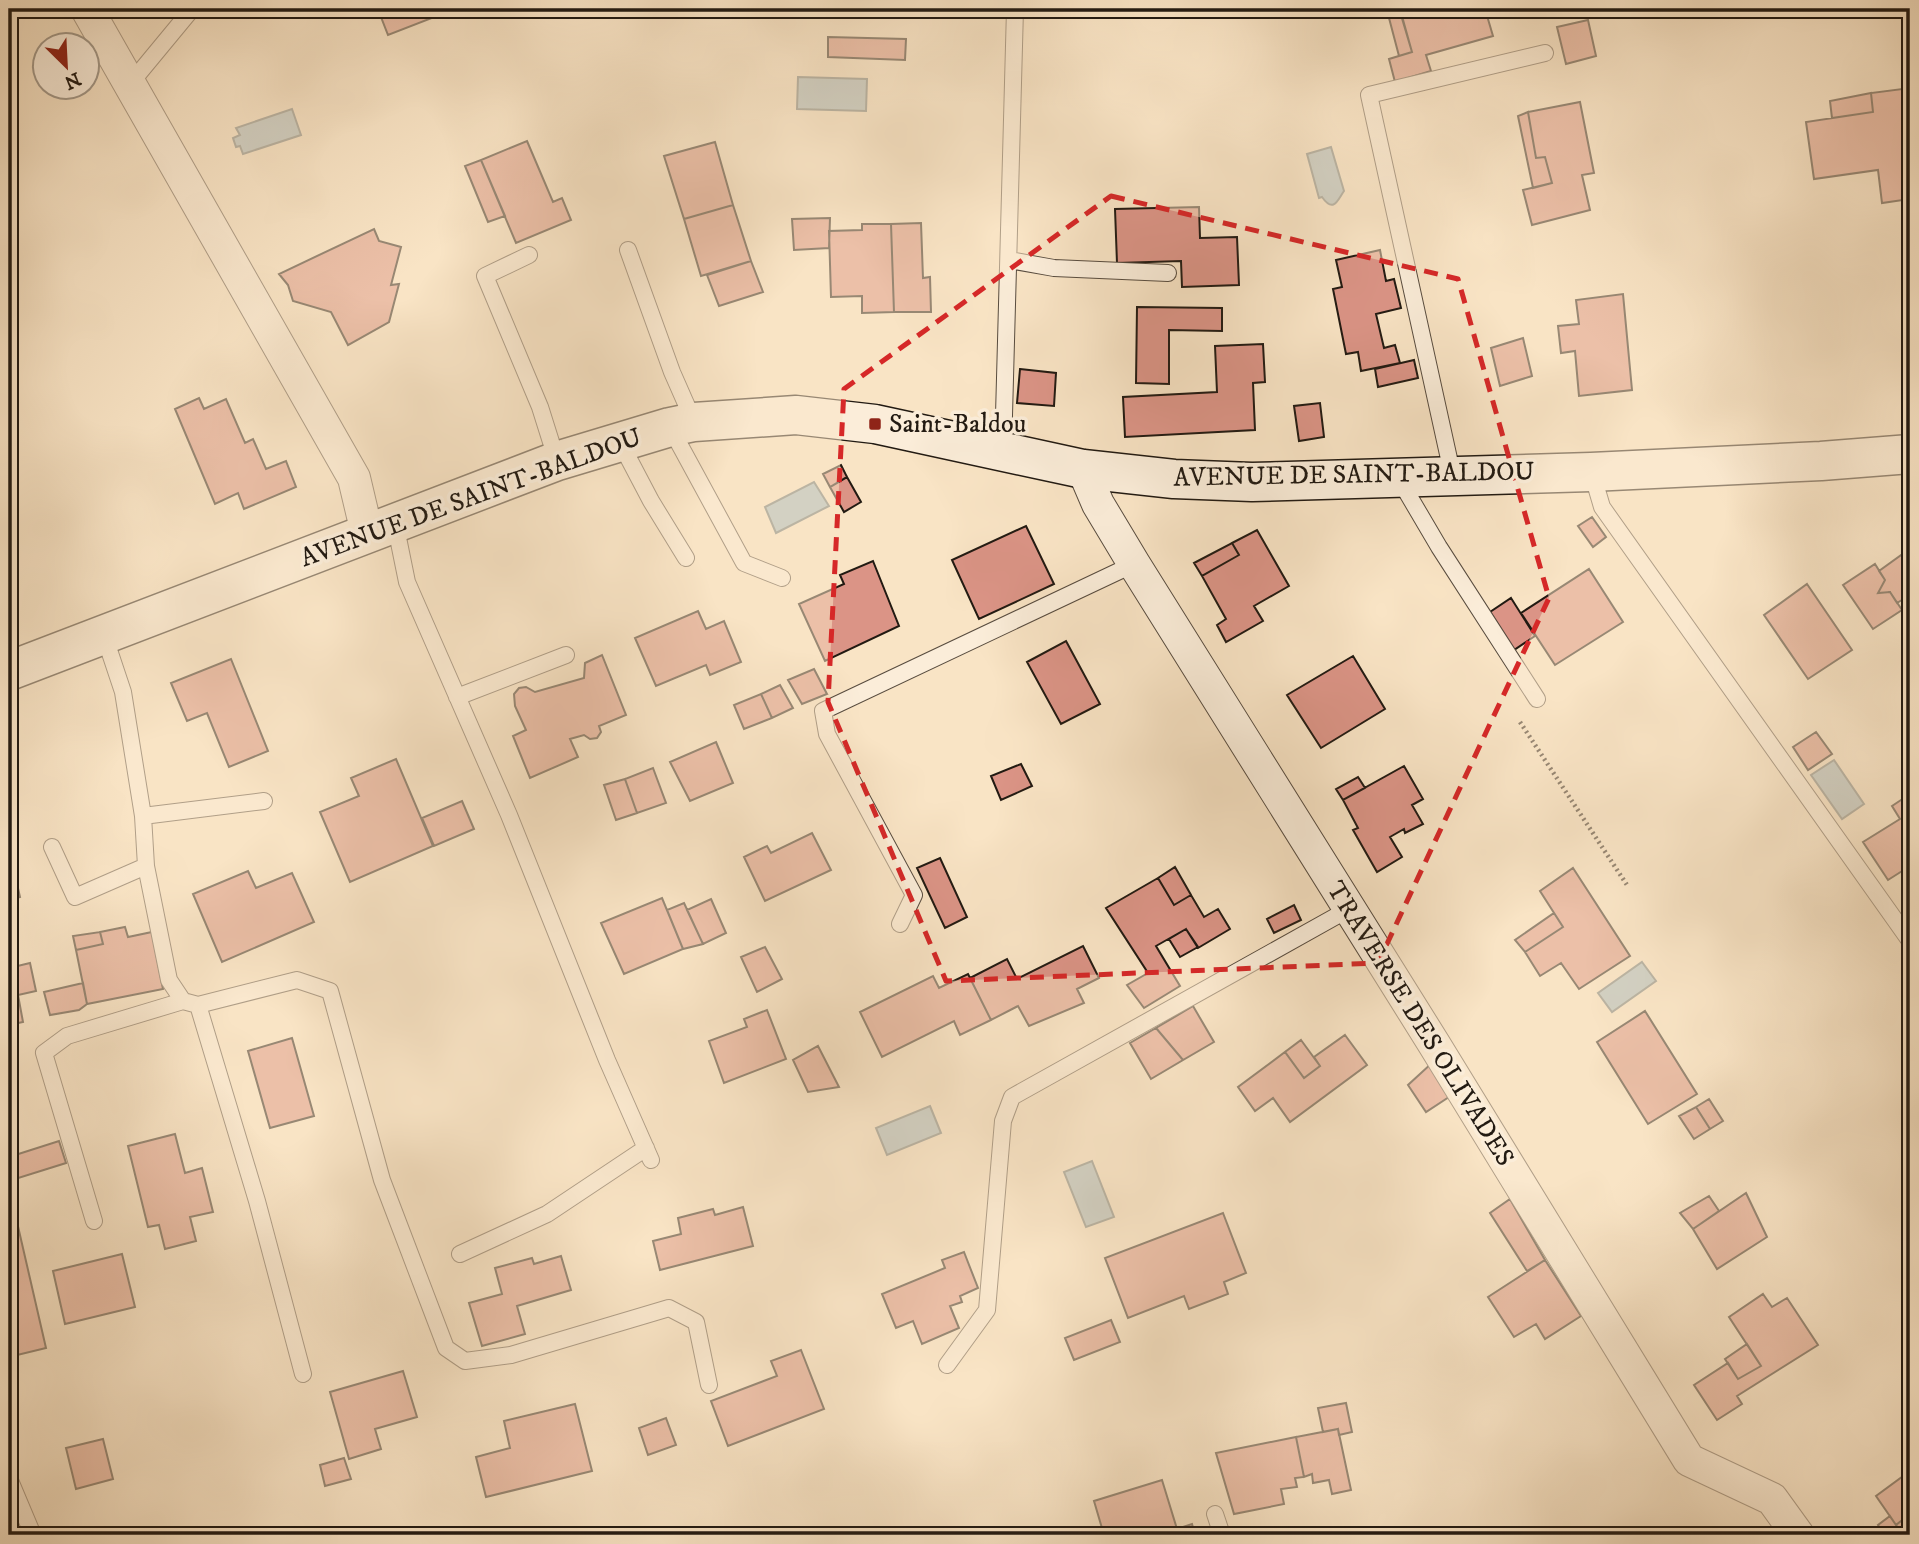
<svg xmlns="http://www.w3.org/2000/svg" width="1919" height="1544" viewBox="0 0 1919 1544" font-family="'IM FELL DW Pica',serif">
<rect width="100%" height="100%" fill="#f9e4c5"/>
<filter id="stains"><feTurbulence type="fractalNoise" baseFrequency=".00286" numOctaves="4"/><feColorMatrix values="0 0 0 0 .2 0 0 0 0 .09 0 0 0 0 .02 0 0 0 .5 -.17"/></filter>
<radialGradient id="worn" r=".72"><stop offset=".6" stop-color="#630" stop-opacity="0"/><stop offset="1" stop-color="#630" stop-opacity=".3"/></radialGradient>
<!-- water -->
<path fill="#a4bbc0" stroke="#707b7a" stroke-width="2" d="M798,77L867,79L866,111L797,109Z
M292,109L301,135L243,154L240,146L236,147L233,138L240,135L236,128Z
M1331,147L1344,191C1338,199 1334,214 1322,197L1319,198L1307,154Z
M814,482L829,506L776,533L765,507Z
M1834,760L1864,804L1842,819L1811,775Z
M1642,962L1656,981L1612,1012L1598,993Z
M930,1106L941,1133L887,1155L876,1128Z
M1092,1161L1114,1217L1086,1227L1064,1172Z"/>
<!-- building -->
<path fill="#db9486" stroke="#221a12" stroke-width="2" d="M401,9H434L437,16L388,35L381,17Z
M1400,9H1485L1493,36L1426,55L1431,71L1395,82L1389,59L1412,52Z
M1401,15L1412,52L1399,56L1389,18Z
M1588,20L1596,56L1566,64L1557,27Z
M828,37L906,39L905,60L828,57Z
M1902,89L1910,147V199L1882,203L1878,170L1814,179L1806,122L1873,112L1871,93Z
M1871,93L1873,112L1832,118L1830,101Z
M1580,102L1594,173L1582,175L1590,210L1532,225L1523,190L1552,183L1545,157L1536,158L1528,112Z
M1528,112L1536,158L1545,157L1552,183L1533,188L1518,116Z
M527,141L553,202L562,198L571,220L516,243L481,160Z
M715,142L733,205L684,219L664,156Z
M481,160L505,216L488,222L465,166Z
M733,205L751,261L701,276L684,219Z
M1199,207L1200,238L1237,237L1239,285L1182,287L1181,261L1117,263L1115,209Z
M830,218L829,248L794,250L792,219Z
M921,223L923,278L930,277L931,312H894L891,224Z
M862,224H891L894,312L862,313V296L831,297L829,231L862,230Z
M374,229L379,241L401,247L391,285L399,284L389,322L348,345L331,312L293,301L288,285L279,274Z
M1380,250L1386,281L1394,279L1401,308L1376,314L1384,348L1395,345L1400,363L1361,371L1358,352L1346,354L1333,289L1342,287L1336,260Z
M751,261L763,292L719,306L707,275Z
M1623,294L1632,390L1579,396L1575,351L1561,353L1558,326L1579,324L1576,300Z
M1137,307L1222,308V331L1169,330V384L1136,383Z
M1523,338L1532,376L1500,386L1491,348Z
M1263,344L1265,382L1253,383L1255,430L1125,437L1123,397L1217,392L1215,346Z
M1414,360L1418,378L1378,387L1375,369Z
M1020,369L1056,373L1054,406L1017,403Z
M199,398L204,409L226,399L245,443L253,439L266,469L286,461L296,487L244,509L238,493L215,504L175,409Z
M1320,403L1324,437L1299,441L1294,406Z
M841,465L847,477L830,487L823,474Z
M847,477L861,502L844,512L830,487Z
M1592,517L1606,537L1593,547L1578,526Z
M1026,526L1054,584L979,619L952,560Z
M1257,530L1289,586L1254,606L1263,621L1226,642L1217,625L1226,619L1202,576L1239,555L1232,543Z
M1232,543L1239,555L1202,576L1194,563Z
M1904,553L1910,562V595L1897,603L1890,592L1878,593L1885,580L1879,571Z
M873,561L899,626L825,661L799,604L844,584L840,575Z
M1875,564L1885,580L1878,593L1890,592L1902,610L1873,629L1843,585Z
M1589,569L1623,622L1555,665L1521,613Z
M1807,584L1852,650L1808,679L1764,615Z
M1511,598L1535,636L1514,650L1490,612Z
M698,611L706,629L724,621L741,662L710,675L706,665L656,686L635,638Z
M1066,641L1100,704L1061,724L1027,662Z
M602,655L626,715L599,726L601,732L597,738L590,739L584,735L570,739L578,757L530,778L513,736L526,730L515,706L514,694L519,688L526,687L535,692L584,678L585,663Z
M1353,656L1385,709L1321,748L1287,695Z
M231,659L268,751L229,767L207,713L187,721L171,683Z
M814,669L827,694L802,704L788,680Z
M780,685L793,708L772,718L761,694Z
M761,694L772,718L744,729L734,705Z
M1816,732L1832,754L1808,770L1793,747Z
M716,742L733,783L690,801L670,762Z
M396,759L433,846L350,882L320,812L359,796L351,778Z
M1021,764L1032,786L1001,800L991,776Z
M1404,766L1423,799L1412,805L1423,824L1405,833L1404,829L1390,837L1402,857L1377,872L1353,830L1358,828L1343,800Z
M653,768L666,803L637,813L625,779Z
M1358,777L1365,788L1343,800L1336,789Z
M625,779L637,813L616,820L604,785Z
M1910,794V866L1888,880L1863,842L1900,819L1892,806Z
M462,801L474,829L434,846L422,818Z
M812,833L831,870L765,901L744,857L767,846L771,853Z
M940,858L967,917L945,928L917,868Z
M9,862H12L20,897L9,900Z
M1175,867L1191,895L1174,905L1158,878Z
M1573,868L1630,956L1579,989L1561,963L1540,976L1525,952L1563,927L1540,891Z
M248,871L256,888L292,873L314,922L222,962L193,894Z
M1158,878L1174,905L1191,895L1204,917L1218,909L1230,929L1198,948L1186,929L1156,946L1180,986L1144,1008L1127,985L1148,973L1106,908Z
M662,898L683,949L624,974L601,923Z
M711,899L726,933L703,944L687,910Z
M684,903L703,944L683,949L667,910Z
M1294,905L1301,920L1274,933L1267,919Z
M1554,913L1563,927L1525,952L1515,940Z
M125,927L128,937L152,932L163,989L87,1004L76,950L103,944L100,932Z
M1186,929L1198,947L1180,957L1169,939Z
M100,932L103,944L76,950L73,936Z
M1083,946L1099,978L1077,989L1084,1003L1029,1026L1018,1006L991,1020L970,978L1007,959L1017,979Z
M765,947L782,979L757,992L741,957Z
M30,963L36,991L18,995L23,1022L9,1025V968Z
M968,974L991,1020L960,1035L954,1021L882,1057L860,1012L933,976L939,988Z
M83,983L87,1004L79,1010L50,1015L44,992Z
M1193,1006L1214,1042L1183,1060L1156,1028Z
M767,1010L786,1059L724,1083L709,1041L747,1027L744,1019Z
M1645,1011L1697,1094L1648,1124L1597,1042Z
M1156,1028L1183,1060L1151,1079L1130,1043Z
M1345,1035L1367,1065L1290,1122L1273,1098L1255,1111L1238,1087L1285,1052L1304,1078L1320,1066L1314,1057Z
M292,1038L314,1116L270,1128L248,1051Z
M1301,1040L1320,1066L1304,1078L1285,1052Z
M818,1046L839,1087L808,1092L793,1060Z
M1433,1062L1452,1095L1426,1112L1408,1085Z
M1709,1099L1723,1121L1710,1129L1696,1107Z
M1696,1107L1710,1129L1694,1139L1679,1116Z
M175,1134L185,1173L202,1168L213,1212L190,1217L196,1241L165,1249L159,1225L148,1227L128,1146Z
M59,1141L66,1163L12,1180L9,1157Z
M1746,1193L1767,1237L1717,1269L1693,1229Z
M1709,1196L1719,1211L1693,1229L1680,1213Z
M1510,1199L1545,1260L1527,1271L1490,1213Z
M743,1207L753,1246L660,1270L653,1241L681,1234L678,1218L713,1209L715,1215Z
M14,1209L46,1348L9,1357V1210Z
M1223,1213L1246,1273L1224,1282L1228,1294L1189,1309L1184,1296L1128,1318L1105,1258Z
M964,1252L978,1288L960,1296L962,1302L950,1306L959,1328L922,1344L913,1321L896,1328L882,1294L945,1268L942,1260Z
M122,1254L135,1307L65,1324L53,1271Z
M561,1256L571,1290L517,1306L525,1334L482,1346L469,1303L502,1294L495,1268L532,1258L534,1264Z
M1545,1260L1581,1316L1545,1339L1536,1324L1514,1337L1488,1297Z
M1763,1294L1772,1307L1787,1298L1818,1345L1737,1396L1742,1404L1717,1420L1694,1385L1728,1363L1738,1379L1761,1366L1729,1317Z
M1111,1320L1120,1342L1074,1360L1065,1338Z
M1747,1344L1761,1366L1738,1379L1725,1359Z
M801,1350L824,1409L728,1446L711,1401L777,1376L771,1361Z
M403,1371L417,1417L375,1429L381,1449L349,1459L330,1392Z
M1346,1403L1352,1432L1339,1435L1338,1429L1323,1432L1318,1408Z
M575,1404L592,1471L486,1497L476,1457L510,1448L504,1421Z
M666,1418L676,1445L648,1455L639,1428Z
M1338,1429L1351,1490L1332,1494L1329,1480L1313,1483L1312,1474L1304,1477L1296,1437Z
M1296,1437L1304,1477L1295,1478L1297,1487L1281,1489L1284,1504L1234,1514L1216,1453Z
M103,1439L113,1479L76,1489L66,1448Z
M344,1458L351,1479L325,1486L320,1465Z
M1906,1474L1910,1480V1514L1896,1525L1876,1496Z
M1162,1480L1177,1529L1192,1524L1195,1535H1104L1094,1501Z
M1910,1514V1534L1904,1535L1896,1525Z
M1890,1516L1896,1525L1904,1535H1885L1878,1525Z"/>
<g fill="none" stroke-linecap="round" stroke-linejoin="round">
<defs>
<path id="lane" d="M130,84L192,9
M628,250L672,372L694,422
M529,255L485,276L540,407L557,461
M1009,260L1054,268L1168,273
M670,427L744,563L782,578
M620,442L651,501L686,558
M1003,452L1015,9
M1592,473L1602,507L1910,941
M1453,477L1369,95L1545,53
M1399,479L1439,547L1537,699
M395,523L407,582L509,815L607,1060L651,1160
M104,635L123,692L143,816L146,866L169,980L183,1001
M457,697L566,655
M143,816L264,801
M52,847L75,897L146,866
M900,924L914,895L827,734L823,711L1134,564
M198,1005L257,1201L303,1374
M94,1221L44,1053L67,1036L183,1001L198,1005L297,980L330,991L382,1180L446,1348L465,1361L511,1355L669,1308L696,1322L709,1385
M460,1254L547,1214L646,1148
M947,1365L987,1310L1003,1121L1012,1097L1349,909
M9,1478L33,1535
M1215,1514L1222,1535"/>
<path id="street" d="M87,9L354,478L367,533
M1083,469L1098,504L1134,564L1434,1044L1689,1460L1772,1499L1798,1535"/>
<path id="secondary" d="M9,671L557,461L670,427L694,422L796,415L875,424L1083,469L1174,479L1252,482L1591,472L1821,461L1910,454"/>
</defs>
<!-- lane casing -->
<use href="#lane" stroke="#584c3f" stroke-width="18"/>
<!-- street casing -->
<use href="#street" stroke="#584c3f" stroke-width="34"/>
<!-- secondary casing -->
<use href="#secondary" stroke="#221a12" stroke-width="41"/>
<!-- path -->
<path stroke="#221a12" stroke-width="4.5" stroke-dasharray="2 3.5" stroke-linecap="butt" d="M1520,722L1627,885"/>
<!-- lane -->
<use href="#lane" stroke="#fbedd9" stroke-width="16"/>
<!-- street -->
<use href="#street" stroke="#fbedd9" stroke-width="32"/>
<!-- secondary -->
<use href="#secondary" stroke="#fbedd9" stroke-width="38"/>
</g>
<!-- marked area -->
<path d="M0 0H1919V1544H0ZM1111,196L1458,279L1549,598L1378,963L946,981L828,702L844,389Z" fill="#f9e4c5" fill-opacity=".55" fill-rule="evenodd"/>
<path fill="none" stroke="#d62828" stroke-width="5" stroke-dasharray="14 9" stroke-linejoin="round" d="M1111,196L1458,279L1549,598L1378,963L946,981L828,702L844,389Z"/>
<!-- markers -->
<rect fill="#8f2418" stroke="#fbedd9" stroke-width="2.5" x="868" y="417" width="14" height="14" rx="3.5"/>
<g text-anchor="middle" dominant-baseline="central" stroke-width="7" stroke-linejoin="round" paint-order="stroke">
<!-- poi labels -->
<g font-size="26" fill="#221a12" stroke="#fbedd9" text-anchor="start">
<text x="889" y="424">Saint-Baldou</text>
</g>
<!-- street labels -->
<g font-size="26" fill="#221a12" stroke="#fbedd9">
<text transform="translate(1354 475) rotate(-1)">AVENUE DE SAINT-BALDOU</text>
<text transform="translate(471 498) rotate(-20)">AVENUE DE SAINT-BALDOU</text>
<text transform="translate(1420 1024) rotate(58)">TRAVERSE DES OLIVADES</text>
</g>
</g>
<!-- margin -->
<rect width="1919" height="1544" fill="none" stroke="#f9e4c5" stroke-width="35"/>
<rect x="10" y="10" width="1898" height="1523" fill="none" stroke="#221a12" stroke-width="3.5"/>
<rect x="18" y="18" width="1884" height="1509" fill="none" stroke="#221a12" stroke-width="2"/>
<!-- north arrow -->
<g transform="translate(66 66) rotate(156)"><circle r="33" fill="#fbedd9" stroke="#a49989" stroke-width="2"/>
<path d="M0-5L12 26L0 18L-12 26Z" fill="#8f2418"/>
<text y="-10" font-size="19" font-weight="bold" text-anchor="middle" fill="#221a12">N</text>
</g>
<rect width="100%" height="100%" filter="url(#stains)"/>
<rect width="100%" height="100%" fill="url(#worn)"/>
</svg>
